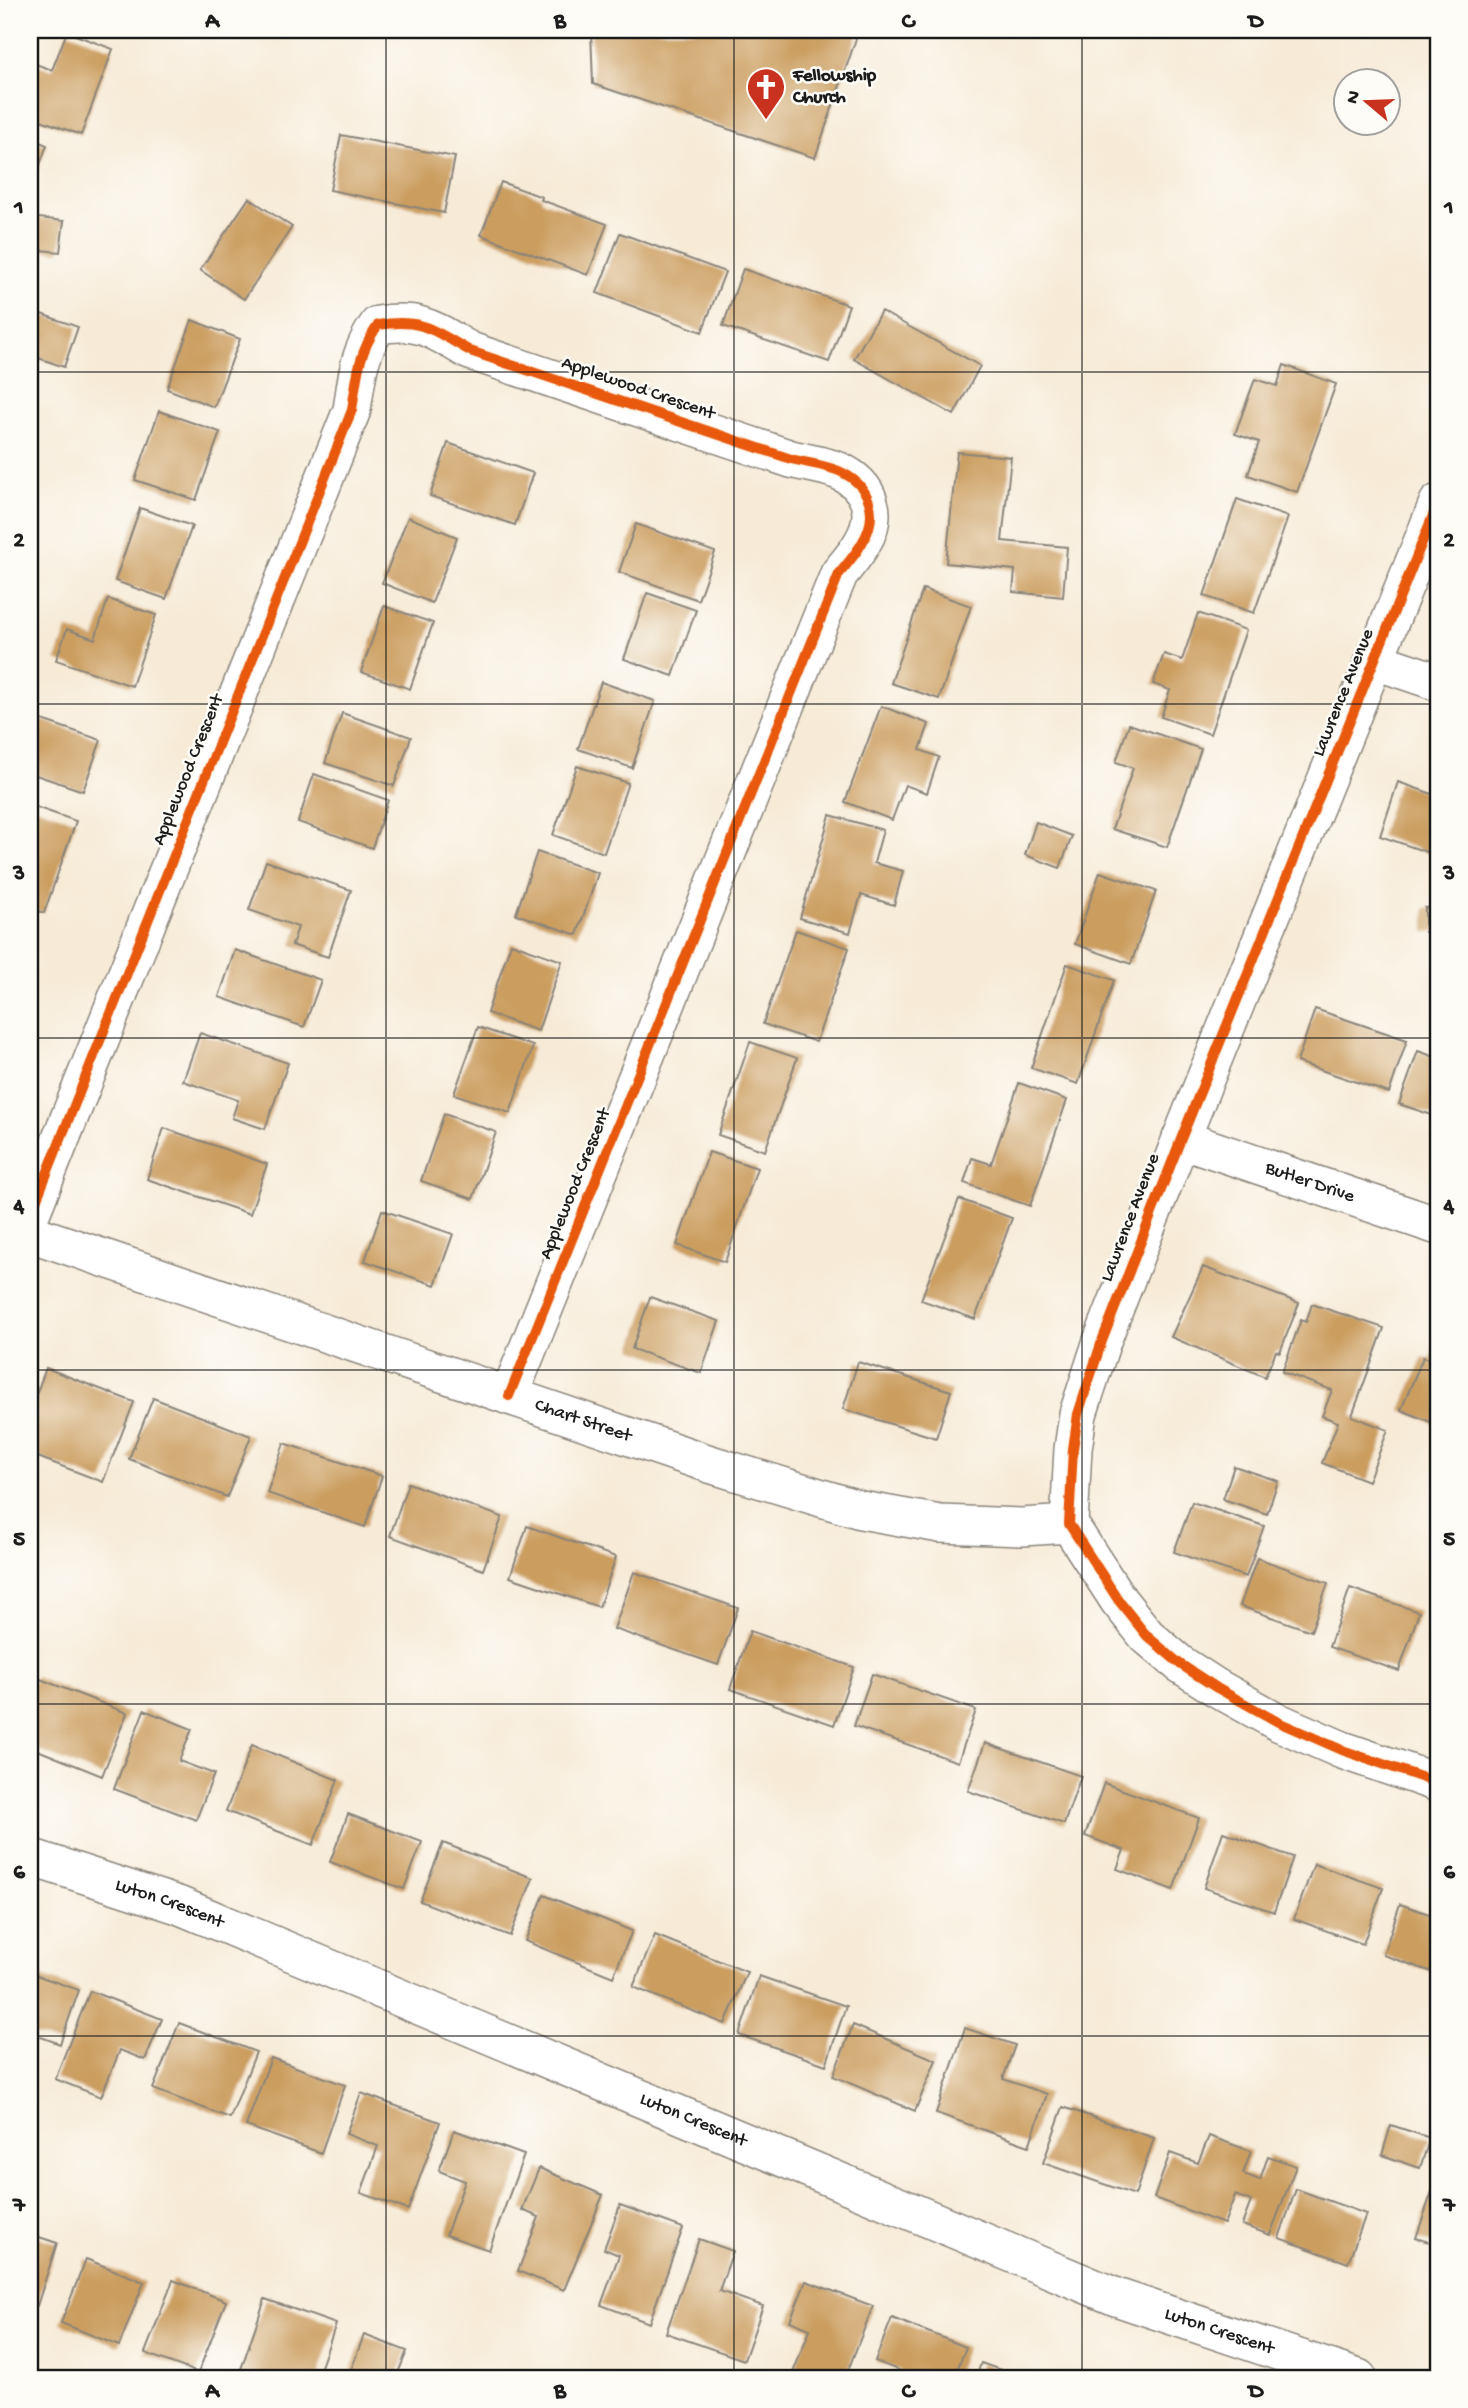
<svg xmlns="http://www.w3.org/2000/svg" width="1468" height="2408" viewBox="0 0 1468 2408" font-family="'Gochi Hand',sans-serif">
<rect width="100%" height="100%" fill="#fdfcf7"/>
<filter id="ink" filterUnits="userSpaceOnUse"><feTurbulence type="fractalNoise" baseFrequency=".0143" numOctaves="2"/><feDisplacementMap in="SourceGraphic" scale="14" xChannelSelector="R" yChannelSelector="G"/><feConvolveMatrix kernelMatrix="1 2 1 2 8 2 1 2 1" color-interpolation-filters="sRGB"/></filter>
<filter id="wash" filterUnits="userSpaceOnUse"><feTurbulence type="fractalNoise" baseFrequency=".00686" numOctaves="4" result="noise"/><feDisplacementMap in="SourceGraphic" scale="28" xChannelSelector="R" yChannelSelector="G"/><feGaussianBlur stdDeviation="1.57" result="paint"/><feColorMatrix in="noise" values="0 0 0 0 0 0 0 0 0 0 0 0 0 0 0 0 0 1.4 0 .05"/><feComposite in="paint" operator="in"/></filter>
<g filter="url(#wash)">
<rect width="100%" height="100%" fill="#f7ebd8"/>
<g id="blocks">
<!-- building -->
<path fill="#cb9d5f" d="M591,30H859L815,158L593,84Z
M67,32L113,49L81,135L30,116V62L52,70Z
M341,135L455,157L444,213L330,190Z
M30,138L47,145L30,192Z
M501,182L542,197L541,200L607,224L588,275L481,235Z
M249,198L292,227L244,299L200,270Z
M31,217L64,221L60,252L30,249Z
M620,233L725,272L702,332L597,293Z
M743,269L849,305L829,362L723,326Z
M30,310L78,327L64,367L30,355Z
M881,311L980,366L954,415L854,359Z
M192,320L240,339L214,407L167,389Z
M1284,365L1336,384L1297,492L1248,475L1259,442L1235,434L1255,379L1277,386Z
M159,411L220,432L196,500L135,480Z
M448,443L533,473L515,525L430,496Z
M957,452L1011,457L1002,541L1067,547L1063,597L1013,592L1015,570L946,563Z
M1237,499L1288,517L1254,613L1204,596Z
M140,508L192,526L166,599L115,581Z
M408,517L457,537L432,603L382,583Z
M636,524L715,552L698,600L619,572Z
M923,589L971,606L939,699L891,683Z
M647,593L696,610L673,676L624,659Z
M108,599L156,615L132,686L56,660L67,629L95,639Z
M384,606L433,623L410,689L361,672Z
M1198,613L1246,630L1210,734L1161,717L1170,690L1153,684L1164,654L1182,660Z
M601,682L655,701L632,768L578,749Z
M881,706L929,724L920,750L939,757L927,793L905,785L892,820L845,802Z
M342,713L411,737L394,786L325,763Z
M30,716L101,740L83,791L30,773Z
M1129,724L1201,749L1167,847L1112,829L1133,768L1116,762Z
M577,766L628,783L604,853L553,835Z
M314,774L388,800L372,848L298,822Z
M1398,782L1438,796V856L1380,836Z
M30,805L76,821L44,913L30,908Z
M830,815L883,830L874,863L903,871L894,905L861,895L850,933L800,918Z
M1036,822L1072,836L1060,868L1025,855Z
M537,852L598,873L577,935L516,914Z
M266,861L351,890L328,957L292,945L298,927L249,910Z
M1100,872L1156,891L1131,964L1075,944Z
M1438,907V931L1425,932V908Z
M796,930L849,948L816,1042L763,1024Z
M511,943L562,961L538,1031L487,1013Z
M235,950L321,980L304,1027L219,997Z
M1067,964L1114,980L1078,1084L1031,1068Z
M1315,1009L1407,1040L1389,1093L1297,1062Z
M478,1027L533,1046L510,1113L454,1094Z
M200,1033L288,1063L265,1129L232,1118L238,1100L183,1081Z
M750,1042L797,1058L765,1151L718,1135Z
M1418,1051L1438,1058V1117L1399,1104Z
M1019,1083L1067,1100L1030,1206L964,1183L972,1158L991,1164Z
M444,1114L496,1132L473,1199L421,1181Z
M164,1128L267,1164L250,1214L147,1179Z
M709,1152L757,1168L725,1262L677,1245Z
M959,1199L1012,1218L975,1319L921,1300Z
M382,1210L453,1234L435,1285L365,1261Z
M1203,1267L1299,1303L1280,1352L1276,1351L1265,1377L1171,1337Z
M650,1297L719,1321L701,1373L632,1349Z
M1312,1304L1384,1328L1352,1416L1388,1430L1368,1481L1322,1463L1338,1422L1322,1416L1332,1390L1282,1372L1301,1320L1306,1322Z
M1435,1344L1438,1345V1425L1401,1410L1423,1357L1430,1359Z
M858,1362L951,1391L936,1438L843,1409Z
M46,1368L134,1402L103,1482L30,1454V1411Z
M153,1398L251,1436L227,1497L129,1459Z
M284,1443L382,1476L365,1527L267,1493Z
M1234,1466L1278,1481L1267,1514L1223,1499Z
M408,1483L502,1517L483,1570L390,1536Z
M1192,1502L1264,1526L1246,1577L1174,1552Z
M527,1526L616,1557L599,1607L510,1577Z
M1257,1558L1328,1583L1311,1631L1240,1606Z
M634,1572L738,1608L718,1665L614,1629Z
M1350,1588L1419,1612L1399,1671L1329,1647Z
M750,1631L854,1667L834,1725L730,1689Z
M872,1674L976,1710L958,1762L854,1726Z
M35,1677L127,1713L102,1776L30,1747V1690Z
M144,1710L192,1729L179,1761L214,1774L196,1820L114,1789Z
M985,1743L1081,1776L1064,1824L968,1791Z
M252,1745L338,1780L313,1845L226,1811Z
M1104,1783L1199,1818L1173,1890L1117,1869L1124,1850L1085,1836Z
M348,1814L422,1842L404,1889L330,1862Z
M1223,1832L1293,1857L1274,1912L1204,1888Z
M443,1843L533,1878L510,1936L420,1901Z
M1314,1864L1383,1888L1363,1944L1294,1919Z
M544,1895L632,1931L613,1977L525,1941Z
M1400,1904L1438,1917V1974L1383,1955Z
M655,1935L747,1972L725,2024L633,1987Z
M30,1973L79,1990L60,2044L30,2033Z
M759,1976L846,2006L826,2065L739,2035Z
M90,1991L162,2019L145,2060L120,2050L101,2097L55,2079Z
M179,2023L256,2052L230,2118L153,2089Z
M853,2025L936,2060L915,2111L833,2076Z
M965,2028L1015,2045L1003,2079L1047,2094L1029,2146L936,2113Z
M271,2058L345,2085L321,2153L246,2126Z
M361,2093L440,2122L408,2210L361,2193L378,2146L346,2134Z
M1063,2107L1154,2138L1135,2195L1043,2163Z
M1391,2125L1430,2138L1420,2168L1382,2155Z
M454,2130L524,2155L489,2250L446,2235L465,2181L439,2171Z
M1209,2136L1251,2151L1243,2174L1260,2180L1268,2156L1296,2166L1270,2235L1242,2225L1251,2201L1235,2195L1224,2224L1154,2198L1170,2153L1198,2163Z
M539,2168L603,2195L564,2290L518,2271L539,2217L522,2210Z
M1436,2180H1438V2245L1416,2238Z
M1296,2189L1366,2214L1348,2263L1279,2238Z
M620,2205L683,2228L649,2323L601,2305L619,2255L604,2249Z
M30,2234L57,2243L37,2306L30,2303Z
M699,2239L733,2251L719,2291L763,2306L744,2360L666,2333Z
M86,2259L144,2282L119,2346L61,2323Z
M173,2280L226,2301L198,2373L145,2353Z
M806,2281L873,2306L845,2378H791L810,2329L790,2321Z
M265,2299L336,2324L317,2378H238Z
M892,2318L966,2347L954,2378H901L903,2372L875,2361Z
M364,2335L407,2351L396,2378H348Z
M981,2363L1023,2378H976Z"/>
</g>
</g>
<g filter="url(#ink)">
<use href="#blocks" fill-opacity="0" stroke="#8a847a" stroke-width="2"/>
<g fill="none" stroke-linecap="round" stroke-linejoin="round">
<defs>
<g id="minor">
<path d="M1438,503L1181,1139L1102,1341L1078,1414L1073,1449L1069,1524L1119,1601L1147,1636L1180,1664L1217,1688L1278,1722L1342,1750L1438,1783"/>
<path d="M1376,661L1438,682"/>
<path id="s1" d="M1181,1139L1438,1226"/>
<path d="M30,1216L352,410C357,376 358,354 378,325C422,318 433,330 470,351L791,459C807,463 825,465 839,471C870,485 880,514 862,543C856,554 847,564 839,574L509,1396"/>
<path id="s2" d="M30,1233L710,1464L861,1510L940,1524L1022,1527L1069,1524"/>
<path id="s3" d="M30,1857L178,1905L1116,2297L1358,2378"/>
</g>
</defs>
<!-- minor casing -->
<use href="#minor" stroke="#8a847a" stroke-width="40"/>
<!-- minor -->
<use href="#minor" stroke="#fff" stroke-width="37"/>
<defs>
<path id="cycleway" d="M1438,503L1181,1139L1102,1341L1078,1414L1073,1449L1069,1524L1119,1601L1147,1636L1180,1664L1217,1688L1278,1722L1342,1750L1438,1783
M30,1216L352,410C357,376 358,354 378,325C422,318 433,330 470,351L791,459C807,463 825,465 839,471C870,485 880,514 862,543C856,554 847,564 839,574L509,1396"/>
</defs>
<!-- cycleway casing -->
<use href="#cycleway" stroke="#fdfcf7" stroke-width="15"/>
<!-- cycleway -->
<use href="#cycleway" stroke="#e8590c" stroke-width="10"/>
</g>
</g>
<!-- grid -->
<path fill="none" stroke="#1c1c1c" stroke-width="2" stroke-opacity="0.55" d="M386,30V2378M734,30V2378M1082,30V2378M30,372H1438M30,704H1438M30,1038H1438M30,1370H1438M30,1704H1438M30,2036H1438"/>
<!-- icons -->
<defs>
<symbol id="church-pin" viewBox="-11 -11 22 30"><path d="M0 17L-7.5 6A9.5 9.5 0 1 1 7.5 6Z" fill="#c8321e" stroke="#fdfcf7"/><path d="M-1.2-6h2.4v3.5h3.3v2.4h-3.3V6h-2.4V-.1h-3.3v-2.4h3.3Z" fill="#fff"/></symbol>
</defs>
<g fill-rule="evenodd">
<use href="#church-pin" x="744" y="65" width="44" height="60"/>
</g>
<g text-anchor="middle" dominant-baseline="central" stroke-width="5" stroke-linejoin="round" paint-order="stroke">
<!-- poi labels -->
<g font-size="19" font-weight="bold" fill="#1c1c1c" stroke="#fdfcf7" text-anchor="start">
<text x="793" y="76">Fellowship<tspan x="793" dy="22">Church</tspan></text>
</g>
<!-- street labels -->
<g font-size="19" fill="#1c1c1c" stroke="#fdfcf7">
<text transform="translate(638 389) rotate(19)">Applewood Crescent</text>
<text transform="translate(1344 693) rotate(-68)">Lawrence Avenue</text>
<text transform="translate(189 770) rotate(-68)">Applewood Crescent</text>
<text stroke="none"><textPath href="#s1" startOffset="136">Butler Drive</textPath></text>
<text transform="translate(576 1184) rotate(-68)">Applewood Crescent</text>
<text transform="translate(1131 1218) rotate(-69)">Lawrence Avenue</text>
<text stroke="none"><textPath href="#s2" startOffset="584">Chart Street</textPath></text>
<text stroke="none"><textPath href="#s3" startOffset="147">Luton Crescent</textPath></text>
<text stroke="none"><textPath href="#s3" startOffset="714">Luton Crescent</textPath></text>
<text stroke="none"><textPath href="#s3" startOffset="1281">Luton Crescent</textPath></text>
</g>
</g>
<!-- margin -->
<rect width="1468" height="2408" fill="none" stroke="#fdfcf7" stroke-width="77"/>
<!-- north arrow -->
<g transform="translate(1367 102) rotate(289)"><circle r="33" fill="#fdfcf7" stroke="#a3a29f" stroke-width="2"/>
<path d="M0-5L12 26L0 18L-12 26Z" fill="#c8321e"/>
<text y="-10" font-size="19" font-weight="bold" text-anchor="middle" fill="#1c1c1c">N</text>
</g>
<rect x="38" y="38" width="1392" height="2332" fill="none" stroke="#1c1c1c" stroke-width="2.5"/>
<g font-size="23" text-anchor="middle" font-weight="bold" fill="#1c1c1c">
<text x="212" y="27">A</text>
<text x="560" y="27">B</text>
<text x="908" y="27">C</text>
<text x="1256" y="27">D</text>
<text x="19" y="213">1</text>
<text x="1449" y="213">1</text>
<text x="19" y="546">2</text>
<text x="1449" y="546">2</text>
<text x="19" y="879">3</text>
<text x="1449" y="879">3</text>
<text x="19" y="1212">4</text>
<text x="1449" y="1212">4</text>
<text x="19" y="1545">5</text>
<text x="1449" y="1545">5</text>
<text x="19" y="1878">6</text>
<text x="1449" y="1878">6</text>
<text x="19" y="2211">7</text>
<text x="1449" y="2211">7</text>
<text x="212" y="2397">A</text>
<text x="560" y="2397">B</text>
<text x="908" y="2397">C</text>
<text x="1256" y="2397">D</text>
</g>
</svg>
